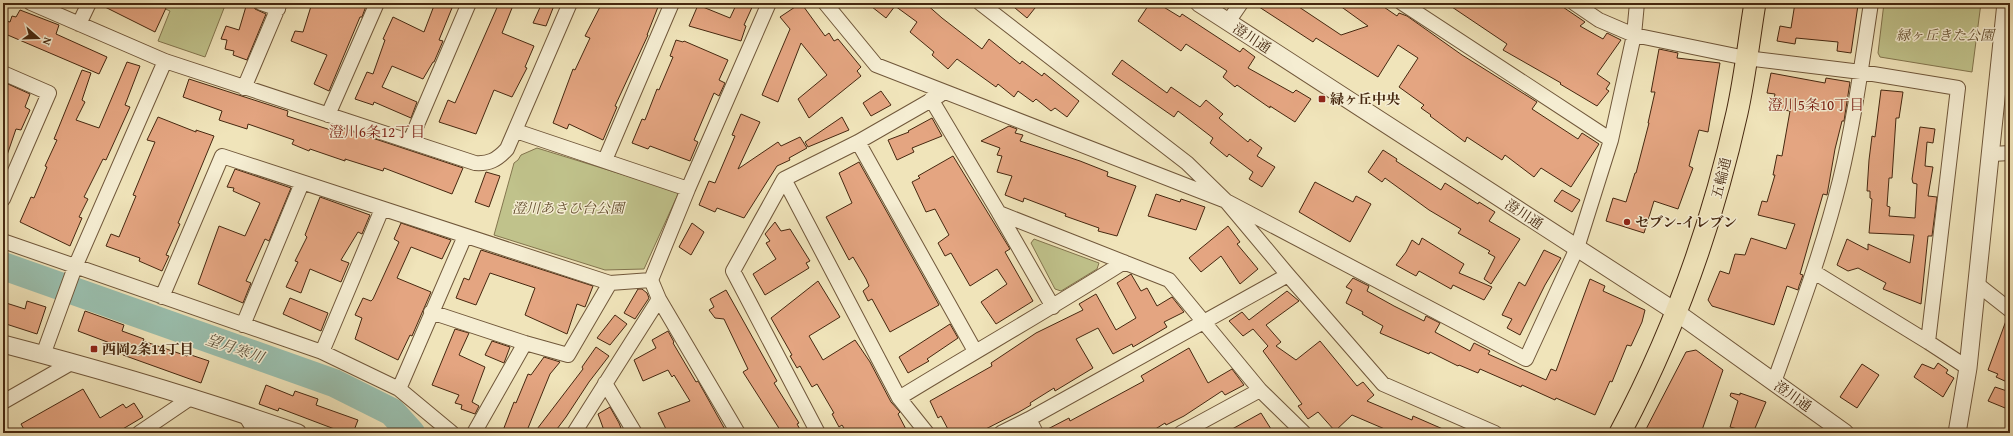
<svg xmlns="http://www.w3.org/2000/svg" width="2013" height="436" viewBox="0 0 2013 436" font-family="'Gentium Book Plus','Noto Serif JP',serif">
<rect width="100%" height="100%" fill="#f0e4ba"/>
<filter id="stains"><feTurbulence type="fractalNoise" baseFrequency=".005" numOctaves="4"/><feColorMatrix values="0 0 0 0 .2 0 0 0 0 .09 0 0 0 0 .02 0 0 0 .5 -.17"/></filter>
<radialGradient id="worn" r=".72"><stop offset=".6" stop-color="#630" stop-opacity="0"/><stop offset="1" stop-color="#630" stop-opacity=".3"/></radialGradient>
<!-- green -->
<path fill="#c0c28b" stroke="#83754e" d="M226,3L205,57L158,41L170,11L152,3Z
M1884,3H1981L1972,72L1880,57L1878,53Z
M537,148L679,192L644,269L605,270L494,235L514,163L518,160L521,155Z
M1034,239L1099,263L1097,269L1061,291L1055,289L1031,243Z"/>
<g fill="none" stroke-linecap="round" stroke-linejoin="round">
<!-- river -->
<path stroke="#9abfae" stroke-width="28" d="M3,266L334,383L392,412L411,433"/>
</g>
<!-- building -->
<path fill="#e4a581" stroke="#462810" d="M97,3H155L166,8L155,32Z
M247,3H253L255,9L266,14L247,60L233,55L234,51L225,49L227,40L221,39L226,26L239,30Z
M312,3H357L366,6L362,17H360L329,91L314,84L327,55L291,41L295,31L303,32Z
M435,3H454L439,40L443,41L434,62H433L423,79L392,66L382,87L417,102L411,118L374,102L373,105L355,99L367,72L373,74L385,40L383,39L393,17L424,32Z
M499,3H514L502,33L534,46L525,67L527,68L512,97L494,90L476,134L439,122L448,100L455,103Z
M542,3H555L546,26L533,23Z
M602,3H648L658,7L647,35H648L615,106L617,107L603,140L569,124L567,129L553,123L573,69L575,70L590,38L585,36Z
M737,3H754L744,25L746,26L741,41L689,26L698,5L730,18Z
M801,3L825,36L829,33L834,41L838,39L861,67L857,71L861,76L809,118L798,99L827,75L801,43L778,102L762,95L790,29L780,17Z
M867,3H925L942,18L982,49L989,39L1020,64L1022,61L1042,76L1044,73L1079,101L1067,117L1055,108L1051,111L1036,99L1033,102L1018,91L1014,97L998,84L996,87L957,59L948,69L932,55L934,52L910,32L917,22L895,6L886,18Z
M1009,3H1039L1027,18Z
M1150,3H1157L1180,17L1182,14L1240,52L1243,48L1255,57L1248,68L1293,93L1296,90L1311,99L1295,122L1270,106V108L1237,85L1235,87L1223,77L1227,71L1186,44L1181,51L1138,21Z
M1253,3H1293L1341,35L1368,26L1336,3H1378L1397,16L1399,13L1407,16L1462,55L1537,102L1532,109L1578,139L1582,133L1599,144L1571,187L1541,168L1534,177L1505,155L1502,160L1467,137L1465,142L1430,116L1431,115L1421,108L1424,105L1399,87L1418,58L1398,45L1378,77L1316,38L1313,42Z
M1446,3H1557L1585,22L1580,26L1603,39L1607,33L1621,40L1597,74L1610,83L1606,89L1609,91L1597,106L1560,84L1561,83L1503,50L1507,44Z
M1795,3L1858,5L1851,53L1837,51L1838,42L1796,38L1795,44L1777,41L1780,26L1791,28Z
M20,10L59,25L56,34L107,57L99,74L3,33L6,21L10,22L12,16L16,17Z
M676,40L683,42L684,41L728,60L719,80L725,83L719,96L714,93L694,140L698,142L690,161L650,146L648,149L632,143L642,119L645,120L657,89L659,90L673,57L670,56Z
M1659,49L1678,53L1677,58L1720,63L1708,132L1699,130L1689,166L1693,168L1678,209L1654,201L1644,233L1606,221L1613,198L1626,202L1635,173H1636L1649,123H1648L1655,92H1651Z
M1122,60L1167,93L1171,87L1200,107L1206,100L1223,114L1219,118L1248,142L1250,139L1262,148L1257,156L1275,167L1262,187L1249,179L1253,172L1229,154L1227,157L1210,143L1213,138L1178,111L1174,117L1112,74Z
M127,62L140,66L125,105L130,107L106,160L103,159L84,197L88,199L79,217L82,218L70,246L20,222L31,197L34,198L47,167L45,166L57,140L54,139L82,70L91,73L82,100L85,102L76,120L99,128Z
M1771,73L1825,83L1826,78L1850,82L1844,121H1842L1835,149L1827,195L1823,194L1800,274L1803,275L1799,286L1798,290L1787,286L1774,325L1712,306L1708,300L1720,271L1729,274L1735,254L1745,255L1751,238L1786,249L1795,224L1758,215L1762,201L1767,202L1775,175H1773L1777,155L1782,156L1790,111L1772,108L1775,94L1767,93Z
M189,79L288,111L287,116L337,132L339,127L463,168L452,194L384,168L383,171L345,159V161L310,149L309,151L292,144L294,140L248,124L247,129L219,120L222,111L183,97Z
M8,84L30,94L25,107L30,110L21,130L16,129L5,161H3V97Z
M1881,90L1903,92L1899,118H1896L1892,178H1889L1887,206L1890,207L1889,216L1915,218L1917,184L1913,183L1912,179L1920,127L1935,129L1933,143L1927,142L1925,166L1933,167L1928,196L1937,197L1932,236H1928L1921,304L1883,289L1886,283L1858,268L1848,271L1837,265L1847,239L1868,250V244L1910,263L1914,235L1869,233L1872,199L1870,198V191H1867L1869,160L1872,136L1875,137Z
M881,91L891,105L871,116L863,103Z
M741,114L760,122L738,169L778,142L781,146L800,137L807,148L789,158L790,160L777,166L744,218L717,208L715,212L699,205L709,181L715,183L735,136L732,135Z
M158,117L196,132V130L214,136L178,223L180,224L166,255L169,256L162,271L139,261L140,258L106,246L111,234L119,237L136,196L133,195L155,142L147,140Z
M842,117L849,130L808,147L805,142Z
M932,118L942,136L912,148L914,152L897,160L888,140L909,132L908,131Z
M1009,126L1017,129L1015,133L1023,135L1020,141L1080,161L1108,172L1107,176L1136,186L1117,236L1098,231L1099,228L1065,216L1066,214L1024,198L1023,202L1005,195L1012,176L997,172L1002,156L997,155L1000,148L981,141Z
M1383,150L1397,159L1396,161L1441,190L1445,183L1478,204L1479,202L1495,212L1489,221L1520,239L1491,284L1484,279L1495,257L1488,253L1490,251L1458,233L1461,229L1429,210L1385,178L1382,182L1368,172Z
M953,156L1010,249L1005,252L1033,301L996,324L981,302L1007,284L997,269L970,286L951,253L945,256L938,243L949,235L935,209L926,212L912,182L920,178L918,176Z
M859,162L939,305L890,332L872,299L868,301L863,291L869,286L866,279L853,257L849,260L826,217L852,203L839,173Z
M235,169L291,188L269,241L265,239L246,281L251,283L243,303L198,284L219,226L245,236L260,203L233,191L234,188L227,187Z
M486,172L500,176L489,207L475,202Z
M1315,182L1353,202L1356,196L1371,204L1350,242L1299,212Z
M1562,190L1580,200L1572,212L1554,201Z
M1156,194L1180,202L1181,199L1205,207L1196,230L1148,216Z
M320,197L370,215L362,234L358,232L341,260L349,263L341,282L310,269L301,293L286,287L298,262L295,261L307,237L305,235Z
M775,222L781,231L790,229L810,261L806,263L809,268L765,295L753,274L776,259L766,243L770,241L765,234Z
M401,223L451,240L442,259L411,247L397,278L431,292L412,336L410,335L398,360L355,339L362,318L355,315L363,298L371,301L373,299L399,242L394,239Z
M692,223L704,232L691,255L679,247Z
M1228,226L1240,242L1237,244L1258,269L1240,284L1221,256L1201,272L1189,258Z
M1422,238L1464,264L1459,273L1492,287L1484,300L1453,285L1451,289L1419,271L1416,276L1396,265L1406,252L1412,240L1419,245Z
M481,250L593,286L585,307L577,304L567,334L525,315L535,288L490,273L476,305L456,298L464,278L469,280Z
M1544,250L1561,258L1545,285L1520,335L1507,328L1512,319L1502,315L1519,282L1525,286Z
M1131,274L1141,291L1147,288L1157,306L1172,297L1184,312L1164,322L1167,327L1133,347L1132,344L1113,354L1098,328L1076,339L1093,368L1055,391L1054,388L1030,403L1031,405L1019,412L978,433H950L941,416L938,418L930,401L992,366L991,363L1036,333L1083,310L1079,304L1096,294L1116,330L1136,318L1117,283Z
M1353,278L1369,286L1367,291L1394,306L1424,321L1426,316L1440,323L1435,332L1470,351L1474,343L1490,351L1488,354L1546,380L1551,369L1556,371L1590,279L1605,286L1603,291L1645,310L1642,322L1631,346L1627,345L1612,382L1610,381L1595,415L1556,398L1555,400L1522,385L1521,387L1480,369L1478,373L1459,365L1458,366L1430,352L1429,354L1380,333L1383,326L1362,314L1363,312L1346,303L1352,290L1346,287Z
M818,281L840,317L809,336L823,360L855,340L870,362L891,402L900,412L898,414L908,433H847L842,425L839,427L832,414L834,413L817,384L812,387L800,366L797,368L790,356L792,355L771,318Z
M638,289H642L647,293L649,298L635,319L624,313Z
M726,290L777,381L774,383L799,423L797,424L802,433H782L743,372L748,369L724,319L715,318L709,310L714,307L710,299Z
M1287,291L1299,301L1266,325L1281,342L1276,346L1296,360L1320,341L1357,386L1363,382L1374,395L1367,401L1412,420L1413,416L1452,433H1394L1352,415L1335,431L1318,412L1308,419L1298,406L1302,404L1263,351L1268,346L1253,329L1243,336L1229,321L1242,312L1249,320Z
M290,298L328,313L321,331L283,314Z
M27,301L46,307L37,334L3,323V302L25,309Z
M85,311L124,325L122,331L144,339L143,341L187,356L188,354L209,361L201,383L123,355L126,349L78,331Z
M615,315L627,324L610,345L597,338Z
M2007,318H2010V378L2007,382L1996,377L1998,374L1988,370Z
M950,324L958,338L927,359L929,361L908,373L899,357Z
M455,329L469,333L459,355L485,367L472,402L479,406L475,414L461,409L462,405L455,403L459,395L432,385Z
M668,331L674,342L673,343L696,382L698,381L727,433H668L658,413L690,401L674,375L672,377L668,370L643,381L634,360L656,348L652,340Z
M492,341L510,347L504,363L485,355Z
M596,347L609,356L589,382L566,417L554,433H534L583,369L582,367Z
M1189,348L1208,383L1232,369L1244,385L1225,395L1222,391L1184,416L1166,425L1165,423L1149,433H1044V431L1069,418L1070,421L1144,381L1141,376Z
M1696,350L1723,370L1701,433H1644L1686,352Z
M544,357L560,362L550,374L526,433H502L514,402L516,403L528,374L531,375Z
M1938,363L1948,370L1946,373L1954,378L1943,397L1914,377L1922,364L1934,369Z
M1862,364L1879,375L1857,408L1840,397Z
M266,385L293,396L295,391L318,399L316,405L358,420L353,433H345L279,408L278,411L259,404Z
M1995,387L2010,392V410L1988,401Z
M83,389L100,418L123,404L126,408L134,403L143,417L116,433H26L21,424Z
M1731,393L1740,395V393L1766,402L1753,433L1730,427L1738,401L1730,396Z
M610,407L619,423L623,433H605L598,414Z
M1261,413L1271,429L1262,433H1225Z"/>
<g fill="none" stroke-linecap="round" stroke-linejoin="round">
<defs>
<path id="minor" d="M31,3L165,61L475,163C489,164 497,160 507,149L570,3
M261,3L278,9
M825,3L876,65L1226,201L1288,275L1383,384L1495,433
M980,3L1187,163L1226,201L1526,359L1577,248L1611,140L1634,35L1637,3
M1402,3L1611,140
M1574,3L1599,20L1634,35L1746,58L1861,72L1958,88L1928,342L1814,272
M1228,22L1241,3
M79,24L89,3
M3,73L49,93L3,199
M244,88L280,3
M931,99L999,213L1169,280L1260,390L1304,433
M328,115L377,3
M516,131L688,189
M410,141L469,3
M858,142L975,351
M1992,154L2010,153
M605,160L672,3
M784,179L733,271L818,433
M999,213L1053,307
M3,241L322,352L399,389L452,433
M1977,284L2010,310
M162,297L222,156L610,283L651,280
M659,299L738,433
M431,312L525,343L568,355L610,283
M243,325L302,183
M1928,342L1968,368
M322,352L382,209
M43,355L75,267L165,61
M1774,382C1798,316 1823,249 1840,180C1854,122 1862,62 1871,3
M605,383L635,433
M399,389L465,236
M899,398C974,352 1050,309 1124,262
M3,402L73,362
M245,415L256,433
M1029,419L1288,275
M139,433L192,397
M474,433L525,343
M574,433L659,299L651,280L688,189L769,3
M927,433L899,398L784,179L858,142L940,95
M1001,433L1029,419L1036,433
M1181,433L1260,390"/>
<path id="tertiary" d="M1199,3L1676,312L1845,433
M3,344C103,370 201,399 298,433
M1957,433L1968,368L2006,3"/>
<path id="primary" d="M1620,433C1674,332 1712,225 1737,113C1745,77 1749,39 1755,3"/>
</defs>
<!-- minor casing -->
<use href="#minor" stroke="#70573a" stroke-width="16"/>
<!-- tertiary casing -->
<use href="#tertiary" stroke="#70573a" stroke-width="19"/>
<!-- primary casing -->
<use href="#primary" stroke="#462810" stroke-width="23"/>
<!-- minor -->
<use href="#minor" stroke="#f5edd2" stroke-width="14"/>
<!-- tertiary -->
<use href="#tertiary" stroke="#f5edd2" stroke-width="17"/>
<!-- primary -->
<use href="#primary" stroke="#f0e4ba" stroke-width="21"/>
</g>
<!-- markers -->
<g fill="#8f2418" stroke="#f5edd2" stroke-width="1.5">
<rect x="1318" y="95" width="8" height="8" rx="2"/>
<circle cx="1627" cy="222" r="4"/>
<rect x="90" y="345" width="8" height="8" rx="2"/>
</g>
<g text-anchor="middle" dominant-baseline="central" stroke-width="3" stroke-linejoin="round" paint-order="stroke">
<!-- park labels -->
<g font-size="14" font-style="italic" fill="#644e2f" stroke="#f5edd2">
<text x="1945" y="35">緑ヶ丘きた公園</text>
<text x="568" y="208">澄川あさひ台公園</text>
</g>
<!-- street labels -->
<g font-size="14" fill="#462810" stroke="#f5edd2">
<text transform="translate(1252 38) rotate(33)">澄川通</text>
<text transform="translate(1721 178) rotate(-76)">五輪通</text>
<text transform="translate(1524 214) rotate(33)">澄川通</text>
<text transform="translate(1793 396) rotate(35)">澄川通</text>
</g>
<!-- poi labels -->
<g font-size="14" font-weight="bold" fill="#462810" stroke="#f5edd2" text-anchor="start">
<text x="1330" y="99">緑ヶ丘中央</text>
<text x="1635" y="222">セブン-イレブン</text>
<text x="102" y="349">西岡2条14丁目</text>
</g>
<!-- neighbourhood labels -->
<g font-size="15" fill="#7a1f14" stroke="#f5edd2">
<text x="1816" y="104">澄川5条10丁目</text>
<text x="377" y="131">澄川6条12丁目</text>
</g>
<!-- water labels -->
<g font-size="15" font-style="italic" fill="#5b4e38" stroke="#f5edd2">
<text transform="translate(235 348) rotate(19)">望月寒川</text>
</g>
</g>
<!-- margin -->
<rect width="2013" height="436" fill="none" stroke="#f0e4ba" stroke-width="16"/>
<rect x="4" y="4" width="2005" height="428" fill="none" stroke="#462810" stroke-width="2"/>
<rect x="8" y="8" width="1997" height="420" fill="none" stroke="#462810"/>
<!-- north arrow -->
<g transform="translate(38 38) rotate(110)" stroke="#f5edd2" stroke-width="3" paint-order="stroke">
<path d="M0-3L7 15L0 10L-7 15Z" fill="#462810"/>
<text y="-6" font-size="11" font-weight="bold" text-anchor="middle" fill="#462810">N</text>
</g>
<rect width="100%" height="100%" filter="url(#stains)"/>
<rect width="100%" height="100%" fill="url(#worn)"/>
</svg>
